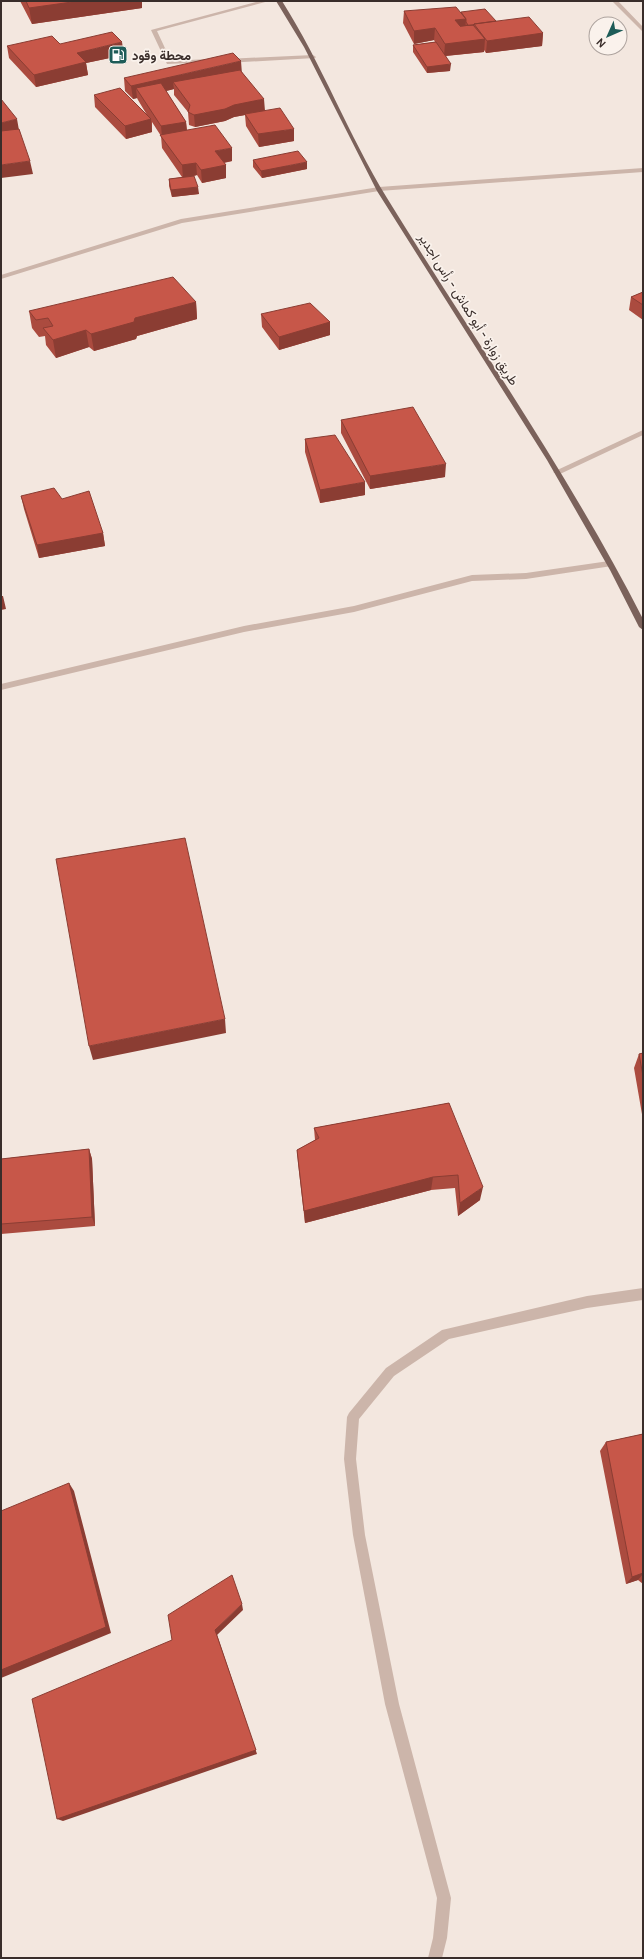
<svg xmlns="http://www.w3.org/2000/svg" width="644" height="1959" viewBox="0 0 644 1959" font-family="Cabin,Vazirmatn,sans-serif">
<rect width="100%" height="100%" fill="#f3e7df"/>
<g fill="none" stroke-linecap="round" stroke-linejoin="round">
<!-- lane -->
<path fill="#ccb5aa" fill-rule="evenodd" d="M260,1H269L157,31L171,61L208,59L211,61L210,62L167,64L151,30Z
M313,55L316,57L315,58L226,63L223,61L226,59Z"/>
<!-- street -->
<path fill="#ccb5aa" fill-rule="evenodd" d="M612,1H618L643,27V32Z
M643,168V172L379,191L182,223L1,279V275L181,219L379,187Z
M643,430V435L560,474H557L553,472Z
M609,561L613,564L612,566L526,579L472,581L354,612L244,632L1,690V684L244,626L354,606L472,575L526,573Z
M643,1288V1300L587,1308L449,1339L394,1376L359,1419L356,1459L365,1535L399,1704L451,1898L447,1938L442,1958H428L433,1938L437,1898L385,1704L353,1535L344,1459L347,1417L349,1413L386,1368L442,1330L587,1296Z"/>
<!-- primary -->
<path fill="#7b625b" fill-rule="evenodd" d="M276,1H282C322,64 348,134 387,198C473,338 568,472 643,619V630L639,627L610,570L547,460L377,191L304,47Z"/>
</g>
<!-- wall -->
<path fill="#ab4b3f" d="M20,1H142V8L32,24Z
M404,11L461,12L496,21L543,33L542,46L486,53L484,50V52L446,56L450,71L427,73L413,52V45L435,42L434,40L414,44L403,23Z
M60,44L124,55L86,63L88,75L36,87L9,58L7,46Z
M242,72L265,111L294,141L259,147L246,126L245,115L234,117L225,121L195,127L189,125L188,112L174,95V89L166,91L186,122L187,130L232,161L224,163L226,165V178L202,183L197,175L191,177L199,194L172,197L169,186V179L182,177L162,148L161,136L152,122V132L126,139L95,107L94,95L147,115L138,100L137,98L133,99L125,91L124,78Z
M253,160L307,169L262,178L253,167Z
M643,292V320L629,310L631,297Z
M196,302L197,319L137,336L136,339L94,351L89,347L56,358L46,345L45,336L39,337L32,328L29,311Z
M261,314L330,322V335L279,350L262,327Z
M341,420L445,477L370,489L341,433Z
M305,439L365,495L320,503L305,452Z
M21,496L62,499L103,533L105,546L39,558L24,509Z
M643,1053V1120L634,1068L639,1054Z
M449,1103L480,1200L458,1216L455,1188L431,1190L305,1223L298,1163L297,1150L315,1140L314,1128Z
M89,1149L92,1159L95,1226L1,1234V1159Z
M643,1434V1584L638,1580L626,1584L600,1451L606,1442Z"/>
<!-- shaded-wall -->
<path fill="#8b3d33" d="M79,1H142V8L32,24L29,8Z
M466,19L465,31L457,26L455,20Z
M435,28L434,40L414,44V31Z
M543,33L542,46L486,53L487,41Z
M485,39L484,52L444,56L445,44Z
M122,42L124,55L86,63L88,75L36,87L34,75L77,53Z
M241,61L242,74L173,82L174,89L142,97L136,88L137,98L133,99L131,86Z
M451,64L450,71L427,73V67Z
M264,99L265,111L245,114V115L234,117L225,121L195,127L194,115L234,105Z
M17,119L20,136L1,140V123Z
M151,119L152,132L126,139L125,126Z
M186,122L187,134L162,137L161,126Z
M294,129V141L259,147L258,134Z
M232,148V161L216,164L215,151Z
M30,161L33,174L1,178V165Z
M307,162V169L262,178L261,171Z
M196,163L197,175L183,178L182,165Z
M226,165V178L202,183L201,170Z
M198,187L199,194L172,197L171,190Z
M196,302L197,319L137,336L136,339L94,351L91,334L135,318Z
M330,322V335L279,350V337Z
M86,330L89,347L56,358L53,340Z
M446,464L445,477L370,489V476Z
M365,482V495L320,503V490Z
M103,533L105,546L39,558L37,545Z
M1,596H3L6,609L1,610Z
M225,1019L226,1033L93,1060L89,1046Z
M89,1149L92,1159L95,1226L92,1217Z
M433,1177L431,1190L305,1223L304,1211Z
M483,1187L480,1200L458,1216L460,1203Z
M69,1483L74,1491L111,1633L1,1678V1670Z
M643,1573V1574L638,1580L626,1584L632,1577Z
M242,1604L243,1610L217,1635L257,1754L63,1821L57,1819L215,1630Z"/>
<!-- building -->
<path fill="#c75749" stroke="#8b3d33" d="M26,1H79L29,8Z
M456,7L466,19L455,20L460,26L473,25L485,39L445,44L435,28L414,31L404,11Z
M485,9L496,21L474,24L473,25L460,26L468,25L466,22V19L461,12Z
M529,17L543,33L487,41L474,24Z
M112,32L122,42L77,53L86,62L34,75L7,46L52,36L60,44Z
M436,42L451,64L427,67L413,45Z
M233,53L241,61L131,86L124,78Z
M240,70L264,99L234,105L225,109L194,115L188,112L190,105L173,82Z
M161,83L186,122L161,126L136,88Z
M120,88L151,119L125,126L94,95Z
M1,99L17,119L1,123Z
M280,108L294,129L258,134L245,114Z
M215,125L232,148L215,151L226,165L201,170L196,163L182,165L160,135Z
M19,129L30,161L1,165V131Z
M298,151L307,162L261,171L253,160Z
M194,176L198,187L171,190L169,179Z
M173,277L196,302L135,318L134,322L91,334L86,330L53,340L43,328L53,326L48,318L36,320L29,311Z
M643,292V305L631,297Z
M310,303L330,322L279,337L261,314Z
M413,407L446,464L370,476L341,420Z
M335,435L365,482L320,490L305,439Z
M54,488L62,499L89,491L103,533L37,545L21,496Z
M185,838L225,1019L89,1046L56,859Z
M643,1053V1076L639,1054Z
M449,1103L483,1187L460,1203L458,1175L433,1177L304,1211L297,1150L319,1138L314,1128Z
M89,1149L92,1217L1,1224V1159Z
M643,1434V1573L632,1577L606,1442Z
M69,1483L106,1627L1,1670V1511Z
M232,1575L242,1604L215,1630L256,1750L57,1819L32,1699L172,1640L168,1615Z"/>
<!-- icons -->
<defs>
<symbol id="fuel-square" viewBox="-11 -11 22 22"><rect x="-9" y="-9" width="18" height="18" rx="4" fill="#1e5c58" stroke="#faf2ec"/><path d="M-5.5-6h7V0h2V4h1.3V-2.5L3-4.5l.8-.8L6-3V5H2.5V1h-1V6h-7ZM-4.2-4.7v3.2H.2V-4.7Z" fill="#fff"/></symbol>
</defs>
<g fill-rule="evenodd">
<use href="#fuel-square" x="107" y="44" width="22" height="22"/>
</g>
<g text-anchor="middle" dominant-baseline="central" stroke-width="3.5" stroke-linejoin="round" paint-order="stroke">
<!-- far-poi labels -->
<g font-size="13" font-weight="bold" fill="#392d2a" stroke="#faf2ec" text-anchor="start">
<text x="132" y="55">محطة وقود</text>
</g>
<!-- far-street labels -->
<g font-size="13" fill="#392d2a" stroke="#faf2ec">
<text transform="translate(469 309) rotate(58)">طريق زوارة - أبو كماش - رأس اجدير</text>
</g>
</g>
<!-- border -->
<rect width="644" height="1959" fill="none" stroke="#392d2a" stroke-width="4"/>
<!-- north arrow -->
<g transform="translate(608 36) rotate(225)"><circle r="19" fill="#faf2ec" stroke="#ada39e"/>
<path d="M0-3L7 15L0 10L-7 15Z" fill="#1e5c58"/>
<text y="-6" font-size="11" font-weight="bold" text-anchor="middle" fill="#392d2a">N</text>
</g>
</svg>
